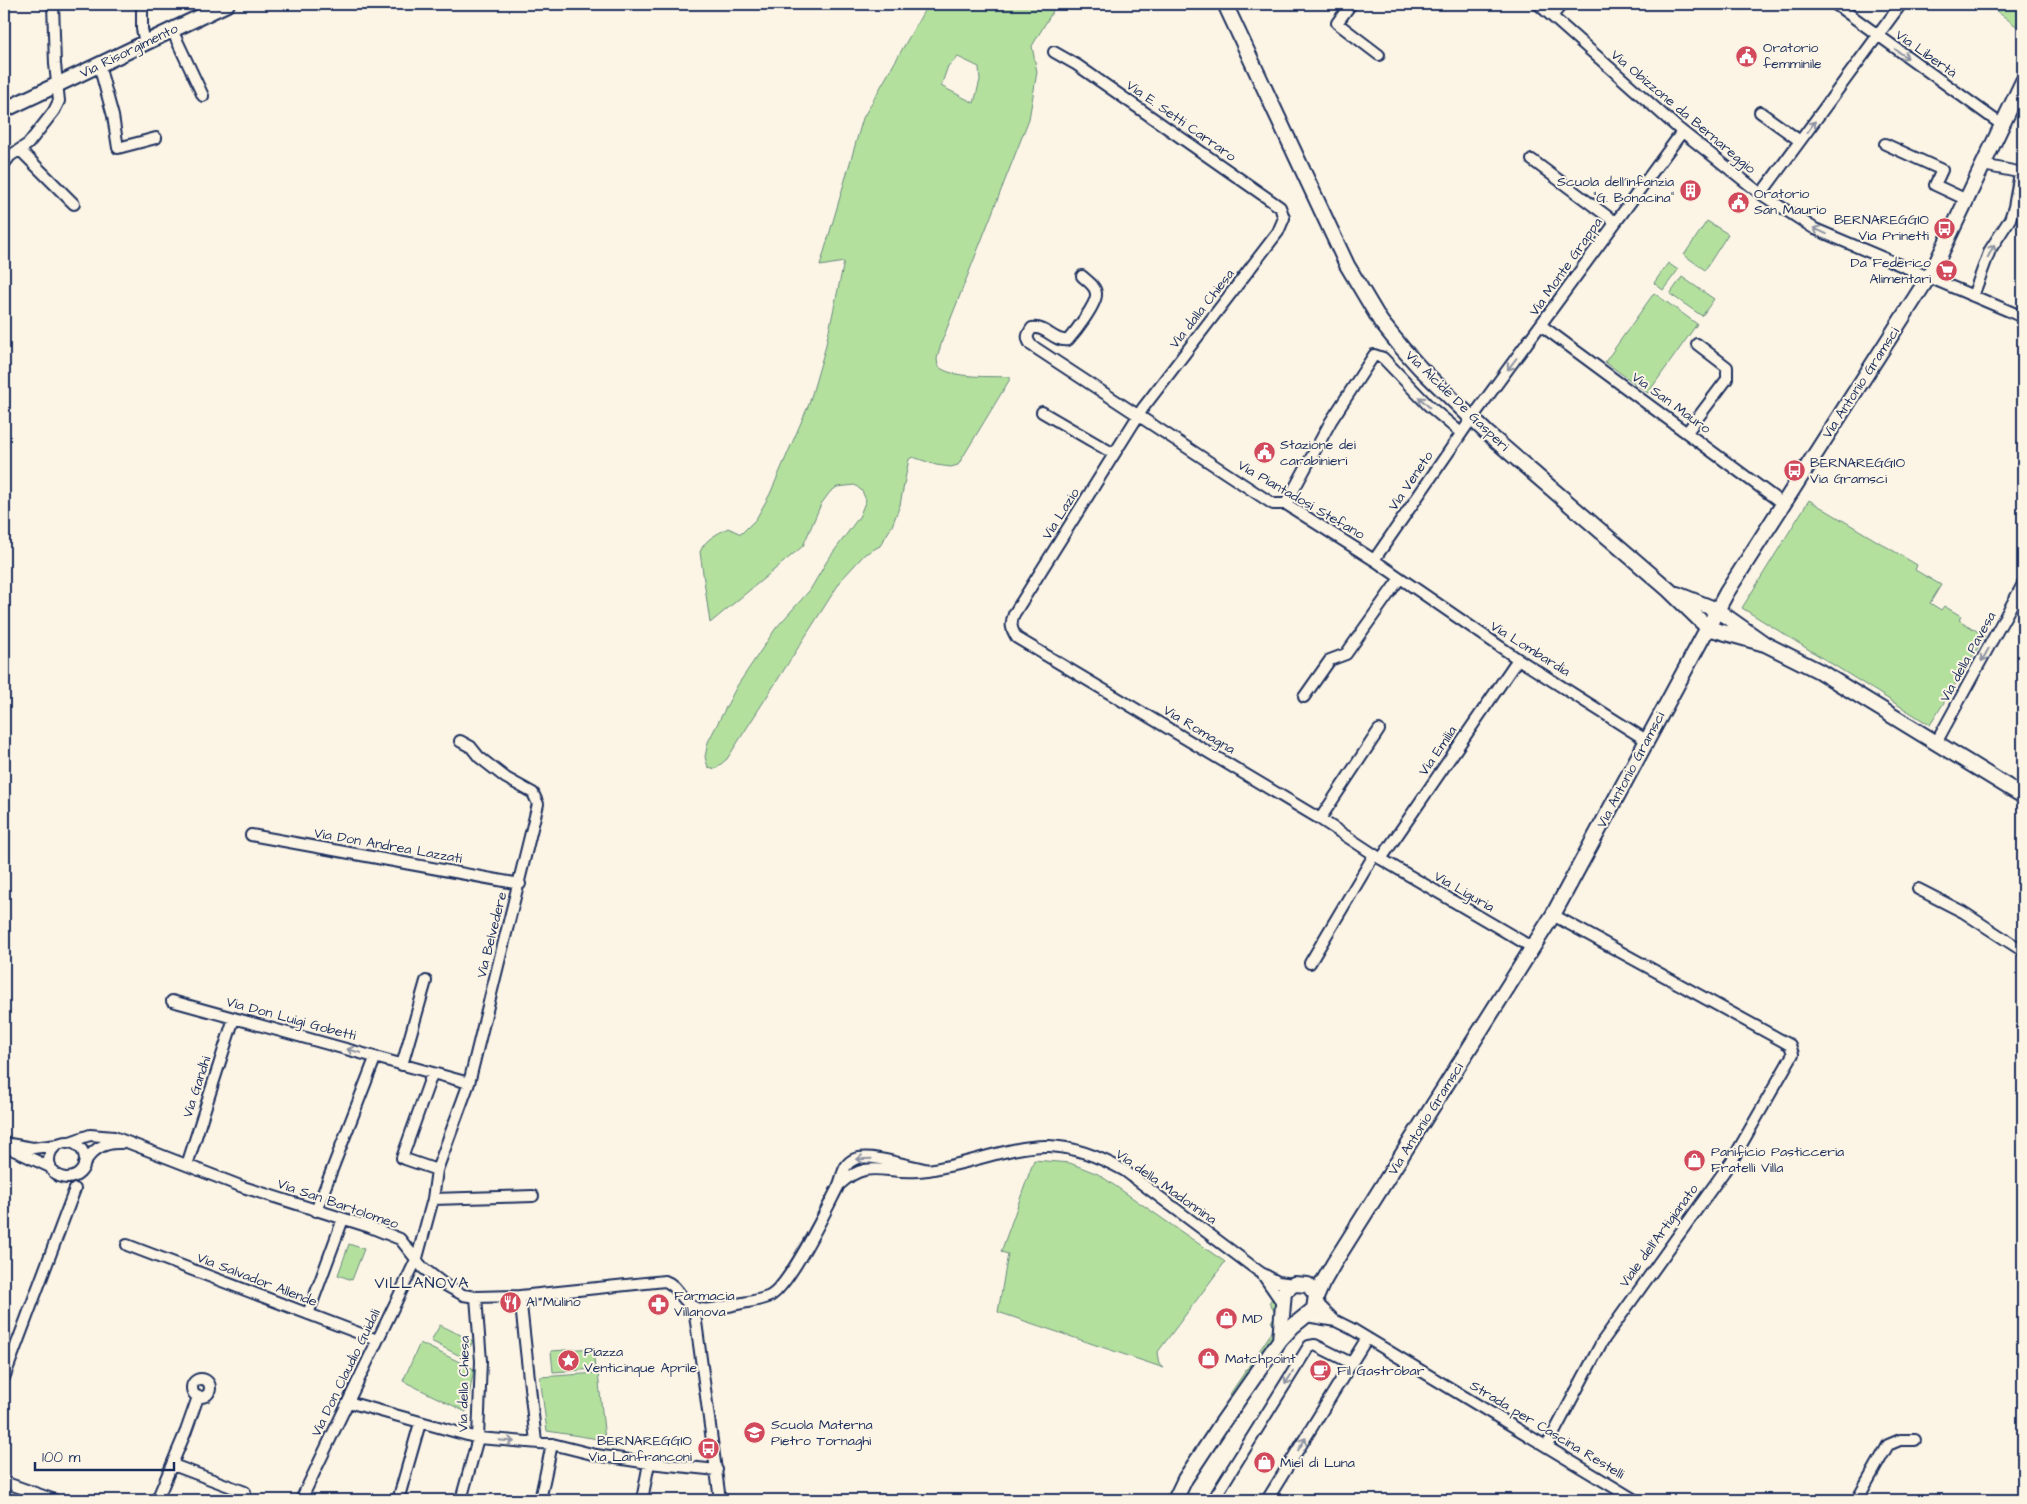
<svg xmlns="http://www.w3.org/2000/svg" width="2027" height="1504" viewBox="0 0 2027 1504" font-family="'Architects Daughter',sans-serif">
<rect width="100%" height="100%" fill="#fcf5e5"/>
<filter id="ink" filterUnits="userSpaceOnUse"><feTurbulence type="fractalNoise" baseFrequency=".02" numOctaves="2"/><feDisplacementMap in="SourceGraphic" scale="10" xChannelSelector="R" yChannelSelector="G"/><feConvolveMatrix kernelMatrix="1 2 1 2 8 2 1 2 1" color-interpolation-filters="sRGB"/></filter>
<g filter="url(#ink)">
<!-- green -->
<path fill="#b4e09e" stroke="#68887e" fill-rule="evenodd" d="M928,4H1057L1032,46L1037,72L1029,119L942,341L937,359L938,366C951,379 992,376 1010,377V379L958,465L951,467L936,465L913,457L909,459L900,505L892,526L880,546L865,554L842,579L727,759L715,769L708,767L705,757L708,742L737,686L776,628L810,590L827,561L859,517L866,500L862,491L855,485L837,487L830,492L821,504L803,546L710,623L700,552C705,539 717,534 728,528L741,534L756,519L770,494L809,404L825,349L844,262L820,266L863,118ZM958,57L979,67L980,80L974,103L941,86L948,66Z
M1987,4H2023V31Z
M1707,221L1728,234L1705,270L1684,255Z
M1668,263L1678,270L1663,290L1654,283Z
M1682,277L1714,299L1702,316L1670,294Z
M1654,293L1697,324L1648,393L1605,362Z
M1809,500L1917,565L1915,570L1941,585L1930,603L1941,610L1944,606L1961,616L1959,620L1985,636L1930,725L1742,608Z
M1034,1160L1070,1163L1098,1174L1225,1262L1157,1353L1159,1364L1164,1368L998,1312L1008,1254L1001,1252Z
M349,1244L364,1249L352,1280L338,1275Z
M1273,1297C1285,1337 1256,1366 1233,1396L1230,1394L1276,1326L1271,1322L1276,1314L1269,1303Z
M440,1325L473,1341L464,1358L431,1341Z
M420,1343L474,1369L466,1412L403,1381Z
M593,1348L595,1369L553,1372L551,1351Z
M598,1373L605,1440L547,1431L540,1377Z"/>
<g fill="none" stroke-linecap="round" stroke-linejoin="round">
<defs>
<path id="street" d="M142,4V29L145,43
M1351,4L1337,23L1379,55
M1538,4L1679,129L1761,194L1815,229L2023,317
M1835,4L2002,125
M1552,16L1562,4
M172,30L203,96
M1054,52L1077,65L1280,207L1284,218L1278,232L1143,408L1014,614C1010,624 1011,629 1017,638L1320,819L1381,859L1533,948
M99,65L113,116L118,148L156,138
M1760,112L1800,141
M1885,144L1942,170L1935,185L1967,200
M20,150L74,204
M1532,160L1615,222
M4,164L10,156L28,144L54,111L59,101L55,64L53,4
M1983,165L2023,173
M1761,194L1901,4
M1082,276C1087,281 1096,286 1096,294C1097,304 1075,332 1068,340C1053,342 1047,326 1032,328C1027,335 1026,338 1031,345L1273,504H1286L1374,560L1518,659L1646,740
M1973,296L1990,250L2010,219L2014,207L2020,173
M1542,326L1783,504
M1042,412L1114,454
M1687,432L1727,379V367L1697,344
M1286,504L1331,421L1374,355L1383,358L1428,405L1461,433
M1374,560L1472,418L1682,132
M1304,697L1330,660L1346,654L1400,578
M1936,743L2023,584
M1320,819L1379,730
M251,835L520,884
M1381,859L1518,659
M1918,889L1963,912L2023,951
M1310,963L1374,855
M172,1001L469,1083
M402,1065L426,981
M431,1077L402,1158L437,1170
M49 1160a18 18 0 1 1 36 0a18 18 0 1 1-36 0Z
M4,1143L33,1148L57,1145
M67,1143L90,1135L114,1137L243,1187L370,1227L400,1239L423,1268L445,1285L463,1295L476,1297L520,1296L665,1281C680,1286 682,1306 700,1309C711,1311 722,1307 733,1305C745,1302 759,1301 770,1296C790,1285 826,1210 838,1187C843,1177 842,1164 855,1159C871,1153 911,1167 929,1170
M9,1148L50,1167
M84,1164C92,1149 104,1142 121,1143
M187,1165L234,1018
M839,1185C868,1158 883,1174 918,1171C962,1168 1007,1145 1049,1146C1077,1147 1102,1158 1125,1171L1261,1273L1278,1282L1294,1284
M433,1199L533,1196
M316,1211L374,1061
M127,1245L377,1340
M1263,1275L1283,1304
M520,1296L536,1442
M1316,1298L1320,1306L1335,1321
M694,1307L720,1500
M308,1314L343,1219
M1306,1316L1336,1321L1352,1329L1635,1500
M4,1378L75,1189
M192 1388a9 9 0 1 1 18 0a9 9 0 1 1-18 0Z
M348,1402L478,1438L552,1444L596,1455L649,1463L717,1470
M1547,1446L1602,1342L1733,1159L1793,1054L1790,1045L1553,915
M173,1465L245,1492
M4,1482L55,1500
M157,1500L186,1431L198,1397
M301,1500L417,1258L433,1199L437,1170L469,1083L538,804L533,793L506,778L479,757L471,747L460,741
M398,1500L420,1423
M461,1500L478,1438L481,1361L476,1297
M540,1500L552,1444
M642,1500L649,1463
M1213,1500L1309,1346L1315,1345L1351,1363
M1267,1500L1367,1338
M1857,1500L1888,1445L1900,1440H1915"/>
<path id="secondary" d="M1225,4L1347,265L1381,322L1402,348L1420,368L1487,433L1669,590L1708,628L1765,644
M4,110L227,4
M1677,594L1717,610L1765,644L1819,671L2023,796
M1316,1298L1322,1284L1334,1263L1553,915L1727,592L1933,270L2023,81
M1175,1500L1185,1479L1220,1426L1280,1340L1293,1326L1314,1309L1316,1295L1308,1285L1294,1284L1284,1292L1280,1340"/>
</defs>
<!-- street casing -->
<use href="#street" stroke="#1b2f5e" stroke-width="14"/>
<!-- secondary casing -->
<use href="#secondary" stroke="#1b2f5e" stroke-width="18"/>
<!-- street -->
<use href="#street" stroke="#fcf5e5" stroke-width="10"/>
<!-- secondary -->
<use href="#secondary" stroke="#fcf5e5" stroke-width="14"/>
</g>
<!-- one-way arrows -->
<defs><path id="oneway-shaft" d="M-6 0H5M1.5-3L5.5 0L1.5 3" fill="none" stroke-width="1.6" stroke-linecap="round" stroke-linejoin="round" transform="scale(1.25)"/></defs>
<g stroke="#8c92a2">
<use href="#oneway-shaft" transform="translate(1902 54) rotate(35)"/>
<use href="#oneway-shaft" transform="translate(1811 127) rotate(-54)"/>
<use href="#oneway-shaft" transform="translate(1820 231) rotate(-155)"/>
<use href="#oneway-shaft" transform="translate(1991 251) rotate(-63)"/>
<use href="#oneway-shaft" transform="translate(1512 364) rotate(127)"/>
<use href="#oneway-shaft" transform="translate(1424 402) rotate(-136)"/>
<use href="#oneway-shaft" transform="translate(1985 655) rotate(119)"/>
<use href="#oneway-shaft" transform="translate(354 1051) rotate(-165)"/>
<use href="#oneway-shaft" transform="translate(864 1159) rotate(178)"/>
<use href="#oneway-shaft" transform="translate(1289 1378) rotate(122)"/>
<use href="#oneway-shaft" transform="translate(507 1441) rotate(6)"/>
<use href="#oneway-shaft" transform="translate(1302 1444) rotate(-58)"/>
</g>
</g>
<!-- icons -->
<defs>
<symbol id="civic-disc" viewBox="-11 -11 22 22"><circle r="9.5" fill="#d1495b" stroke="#fcf5e5"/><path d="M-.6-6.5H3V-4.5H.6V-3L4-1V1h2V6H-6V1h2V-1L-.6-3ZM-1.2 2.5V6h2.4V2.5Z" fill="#fff"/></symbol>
<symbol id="building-disc" viewBox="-11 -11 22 22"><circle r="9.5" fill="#d1495b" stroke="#fcf5e5"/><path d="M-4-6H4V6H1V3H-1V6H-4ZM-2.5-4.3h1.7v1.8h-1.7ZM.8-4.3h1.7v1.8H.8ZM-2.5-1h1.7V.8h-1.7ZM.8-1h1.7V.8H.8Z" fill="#fff"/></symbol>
<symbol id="bus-disc" viewBox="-11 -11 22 22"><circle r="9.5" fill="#d1495b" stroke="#fcf5e5"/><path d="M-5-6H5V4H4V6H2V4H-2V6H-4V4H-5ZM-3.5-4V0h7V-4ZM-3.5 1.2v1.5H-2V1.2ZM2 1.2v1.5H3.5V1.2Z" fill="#fff"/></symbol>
<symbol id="supermarket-disc" viewBox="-11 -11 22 22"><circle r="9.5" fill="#d1495b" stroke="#fcf5e5"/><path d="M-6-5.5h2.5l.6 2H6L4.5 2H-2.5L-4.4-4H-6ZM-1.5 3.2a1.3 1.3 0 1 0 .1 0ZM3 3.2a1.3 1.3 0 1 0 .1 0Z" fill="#fff"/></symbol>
<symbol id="shop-disc" viewBox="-11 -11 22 22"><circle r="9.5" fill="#d1495b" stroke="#fcf5e5"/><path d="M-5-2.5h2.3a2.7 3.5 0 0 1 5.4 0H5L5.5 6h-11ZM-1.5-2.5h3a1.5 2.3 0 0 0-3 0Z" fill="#fff"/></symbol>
<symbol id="restaurant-disc" viewBox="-11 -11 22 22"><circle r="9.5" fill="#d1495b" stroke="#fcf5e5"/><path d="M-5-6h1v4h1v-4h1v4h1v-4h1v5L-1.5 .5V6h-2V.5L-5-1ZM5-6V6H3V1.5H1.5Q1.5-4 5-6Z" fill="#fff"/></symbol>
<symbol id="pharmacy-disc" viewBox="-11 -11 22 22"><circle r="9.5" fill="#d1495b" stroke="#fcf5e5"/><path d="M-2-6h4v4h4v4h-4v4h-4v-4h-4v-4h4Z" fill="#fff"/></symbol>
<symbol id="sight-disc" viewBox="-11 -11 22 22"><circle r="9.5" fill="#d1495b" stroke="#fcf5e5"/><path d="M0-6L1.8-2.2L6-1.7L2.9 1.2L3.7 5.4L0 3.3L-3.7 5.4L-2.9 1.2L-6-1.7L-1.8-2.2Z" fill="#fff"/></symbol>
<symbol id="cafe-disc" viewBox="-11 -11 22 22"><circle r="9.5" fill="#d1495b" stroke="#fcf5e5"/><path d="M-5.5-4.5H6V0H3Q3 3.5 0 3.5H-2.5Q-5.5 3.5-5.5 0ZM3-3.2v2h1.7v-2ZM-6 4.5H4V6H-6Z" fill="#fff"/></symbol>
<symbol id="school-disc" viewBox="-11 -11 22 22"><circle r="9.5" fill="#d1495b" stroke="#fcf5e5"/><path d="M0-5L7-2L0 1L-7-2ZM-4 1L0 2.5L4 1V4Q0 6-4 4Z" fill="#fff"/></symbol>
</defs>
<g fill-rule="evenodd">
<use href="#civic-disc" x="1734" y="44" width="25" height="25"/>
<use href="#building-disc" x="1678" y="178" width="25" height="25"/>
<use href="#civic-disc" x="1726" y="190" width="25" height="25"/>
<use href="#bus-disc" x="1932" y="216" width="25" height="25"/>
<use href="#supermarket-disc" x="1934" y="258" width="25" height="25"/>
<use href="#civic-disc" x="1252" y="440" width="25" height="25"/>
<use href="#bus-disc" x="1782" y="458" width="25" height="25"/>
<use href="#shop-disc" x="1682" y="1148" width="25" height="25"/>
<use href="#restaurant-disc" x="498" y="1290" width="25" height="25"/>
<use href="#pharmacy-disc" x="646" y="1292" width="25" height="25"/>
<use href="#shop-disc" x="1214" y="1306" width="25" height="25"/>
<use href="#shop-disc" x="1196" y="1346" width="25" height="25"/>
<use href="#sight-disc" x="556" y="1348" width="25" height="25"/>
<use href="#cafe-disc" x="1308" y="1358" width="25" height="25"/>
<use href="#school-disc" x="742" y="1420" width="25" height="25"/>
<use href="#bus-disc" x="696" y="1436" width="25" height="25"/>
<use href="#shop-disc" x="1252" y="1450" width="25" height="25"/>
</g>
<g text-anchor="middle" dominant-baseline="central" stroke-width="4" stroke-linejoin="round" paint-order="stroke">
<!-- poi labels -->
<g font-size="14" fill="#1b2f5e" stroke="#fcf5e5" text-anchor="start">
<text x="1763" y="48">Oratorio<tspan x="1763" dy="16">femminile</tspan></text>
<text x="1674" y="182" text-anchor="end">Scuola dell'infanzia<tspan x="1674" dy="16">"G. Bonacina"</tspan></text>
<text x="1754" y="194">Oratorio<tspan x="1754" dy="16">San Maurio</tspan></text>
<text x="1929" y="220" text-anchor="end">BERNAREGGIO<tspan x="1929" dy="16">Via Prinetti</tspan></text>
<text x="1931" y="263" text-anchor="end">Da Federico<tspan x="1931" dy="16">Alimentari</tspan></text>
<text x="1280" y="445">Stazione dei<tspan x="1280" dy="16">carabinieri</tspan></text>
<text x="1810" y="463">BERNAREGGIO<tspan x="1810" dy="16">Via Gramsci</tspan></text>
<text x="1711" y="1152">Panificio Pasticceria<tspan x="1711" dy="16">Fratelli Villa</tspan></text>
<text x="674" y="1296">Farmacia<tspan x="674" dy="16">Villanova</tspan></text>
<text x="526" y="1302">Al Mulino</text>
<text x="1242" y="1319">MD</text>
<text x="584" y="1352">Piazza<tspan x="584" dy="16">Venticinque Aprile</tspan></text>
<text x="1225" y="1359">Matchpoint</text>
<text x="1337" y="1371">Fil Gastrobar</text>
<text x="771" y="1425">Scuola Materna<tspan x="771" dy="16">Pietro Tornaghi</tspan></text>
<text x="692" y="1441" text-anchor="end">BERNAREGGIO<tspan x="692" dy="16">Via Lanfranconi</tspan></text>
<text x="1280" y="1463">Miel di Luna</text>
</g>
<!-- street labels -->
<g font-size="14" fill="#1b2f5e" stroke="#fcf5e5">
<text transform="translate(129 51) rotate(-26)">Via Risorgimento</text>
<text transform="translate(1926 54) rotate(35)">Via Libertà</text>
<text transform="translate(1683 112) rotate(40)">Via Obizzone da Bernareggio</text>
<text transform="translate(1181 121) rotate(35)">Via E. Setti Carraro</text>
<text transform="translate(1566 267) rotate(-55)">Via Monte Grappa</text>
<text transform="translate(1202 309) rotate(-52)">Via dalla Chiesa</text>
<text transform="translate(1861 383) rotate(-57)">Via Antonio Gramsci</text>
<text transform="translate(1457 401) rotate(44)">Via Alcide De Gasperi</text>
<text transform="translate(1671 403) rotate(36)">Via San Mauro</text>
<text transform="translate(1411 481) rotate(-56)">Via Veneto</text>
<text transform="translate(1301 500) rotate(30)">Via Piantadosi Stefano</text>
<text transform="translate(1061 514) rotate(-58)">Via Lazio</text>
<text transform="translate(1530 649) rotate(32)">Via Lombardia</text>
<text transform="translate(1968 657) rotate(-61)">Via della Pavesa</text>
<text transform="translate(1199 730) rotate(31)">Via Romagna</text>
<text transform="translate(1438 751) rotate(-56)">Via Emilia</text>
<text transform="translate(1631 770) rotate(-62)">Via Antonio Gramsci</text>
<text transform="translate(388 846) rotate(10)">Via Don Andrea Lazzati</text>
<text transform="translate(1464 892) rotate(30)">Via Liguria</text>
<text transform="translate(492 935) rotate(-76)">Via Belvedere</text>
<text transform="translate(291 1019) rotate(15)">Via Don Luigi Gobetti</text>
<text transform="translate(197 1087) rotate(-72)">Via Gandhi</text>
<text transform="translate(1426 1119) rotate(-58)">Via Antonio Gramsci</text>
<text transform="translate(1166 1187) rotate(35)">Via della Madonnina</text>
<text transform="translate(338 1204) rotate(19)">Via San Bartolomeo</text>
<text transform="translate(1659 1236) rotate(-54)">Viale dell'Artigianato</text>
<text transform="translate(257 1280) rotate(21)">Via Salvador Allende</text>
<text transform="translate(346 1373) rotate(-64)">Via Don Claudio Guidali</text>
<text transform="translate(464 1384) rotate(-89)">Via della Chiesa</text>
<text transform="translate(1547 1430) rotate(31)">Strada per Cascina Restelli</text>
</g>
<!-- quarter labels -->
<g font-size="16" letter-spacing="1" fill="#1b2f5e" stroke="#fcf5e5">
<text x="422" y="1283">VILLANOVA</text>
</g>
</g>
<!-- margin -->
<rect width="2027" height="1504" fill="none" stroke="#fcf5e5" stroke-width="20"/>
<rect x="10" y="10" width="2007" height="1484" fill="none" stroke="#1b2f5e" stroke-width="2" filter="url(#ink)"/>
<!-- scale -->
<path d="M35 1462v8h139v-8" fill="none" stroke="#1b2f5e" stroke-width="2.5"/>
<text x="42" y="1462" font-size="15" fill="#1b2f5e" stroke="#fcf5e5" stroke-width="4" paint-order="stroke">100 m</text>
</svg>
